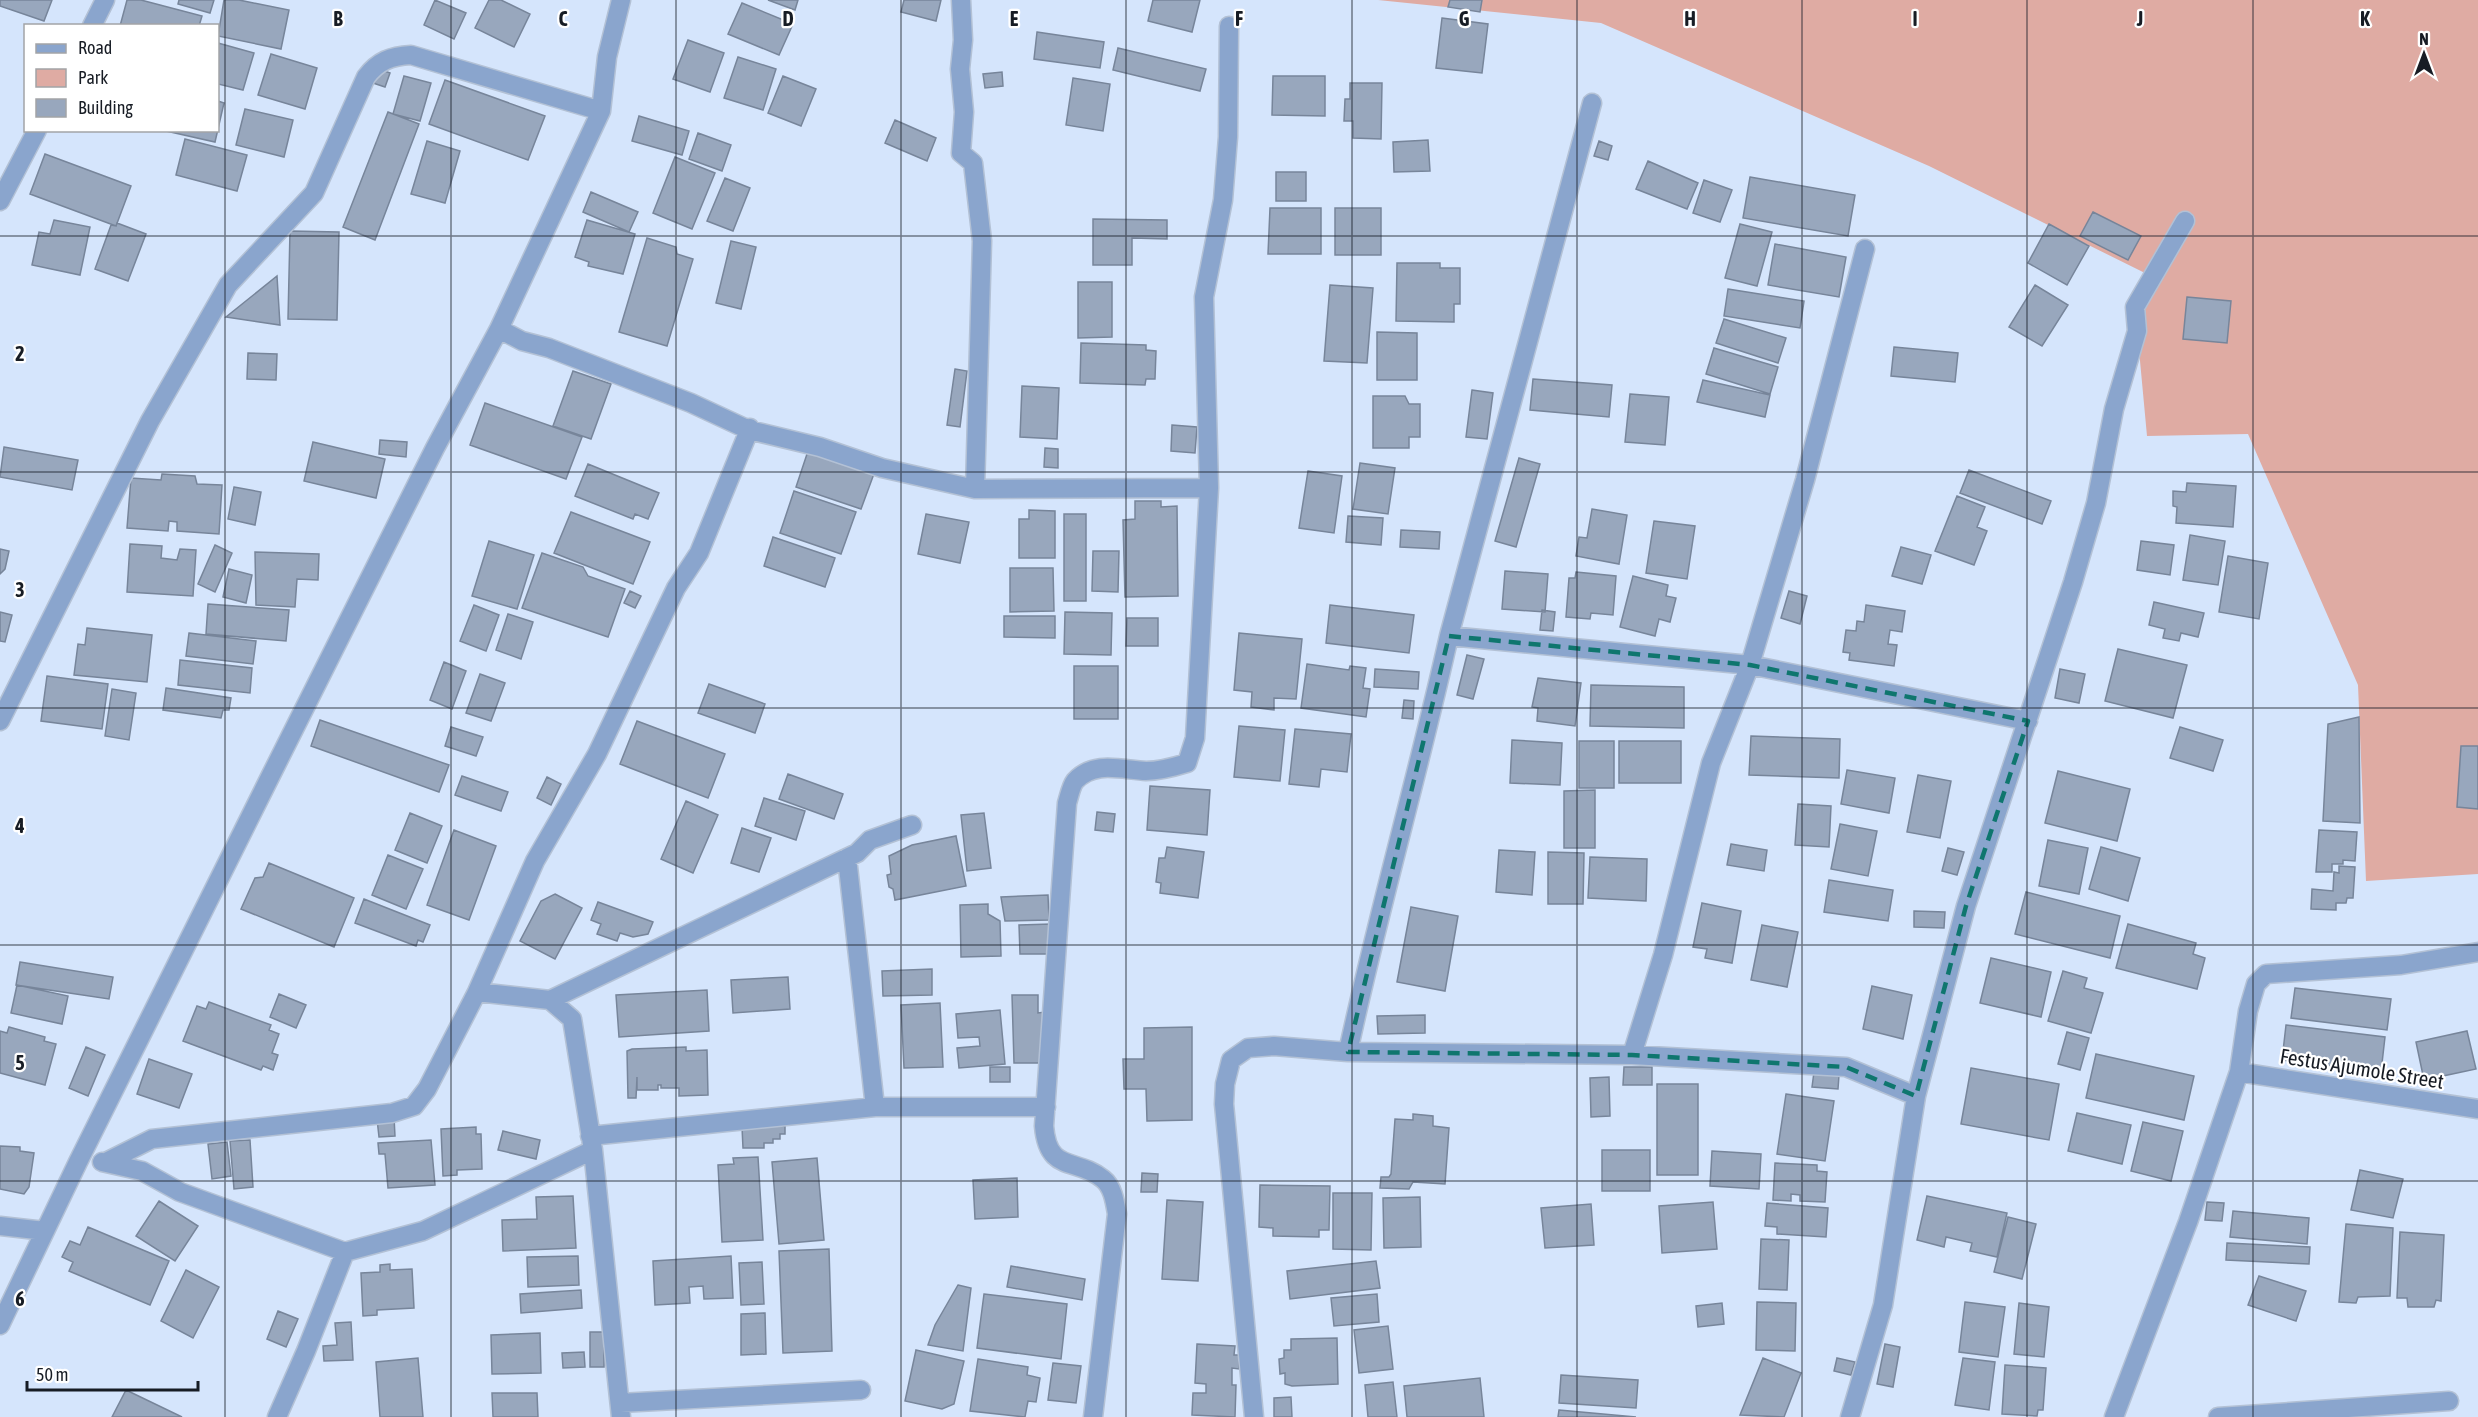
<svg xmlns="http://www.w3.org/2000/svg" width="2478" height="1417" viewBox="0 0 2478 1417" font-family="'Asap Condensed',sans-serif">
<rect width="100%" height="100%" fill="#d5e5fc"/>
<!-- green -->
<path fill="#dfaba3" d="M1378,0H2478V874L2366,881L2358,685L2248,434L2147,436L2135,307L2151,276L1929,166L1601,23Z"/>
<!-- building -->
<path fill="#98a7bd" stroke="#77859a" stroke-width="1.5" d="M0,0H52L44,21L0,6Z
M127,0H141L202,16L199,26H120Z
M179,0H214L210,13L178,4Z
M224,0H239L289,10L281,49L218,36Z
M435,0L466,13L454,39L424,25Z
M489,0H501L530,14L514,47L475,28Z
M768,0H798L795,10Z
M904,0H941L936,21L901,12Z
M1153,0H1200L1192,32L1148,21Z
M1450,0H1482L1480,12L1448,7Z
M742,3L793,24L779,55L728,34Z
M1442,18L1488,24L1482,73L1436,68Z
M1037,32L1104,42L1100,68L1034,59Z
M688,40L724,53L710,92L673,79Z
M218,43L254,53L243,90L218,84Z
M1118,48L1206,69L1200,91L1113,70Z
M271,54L317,68L305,109L258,95Z
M738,57L776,69L763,110L724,98Z
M379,69L390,73L385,87L373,83Z
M1002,72L1003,86L985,88L983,74Z
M404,76L431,83L420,121L393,114Z
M783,76L816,89L801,126L768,113Z
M1273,76H1325V116L1272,115Z
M1073,78L1110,84L1103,131L1066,125Z
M445,80L545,116L528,160L429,124Z
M1350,83H1382L1381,139L1353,138V121H1344L1345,99H1350Z
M218,101L224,103L215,142L166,131L218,130Z
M245,109L293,120L284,157L236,145Z
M388,112L419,124L375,240L343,227Z
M639,116L689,131L682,155L632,141Z
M895,120L936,138L927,161L885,143Z
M698,133L731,145L722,171L689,159Z
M185,139L247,155L237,191L176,175Z
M1428,140L1430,171L1394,172L1393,142Z
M427,141L460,151L445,203L411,194Z
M1599,141L1612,146L1608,160L1594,156Z
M45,154L131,186L116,226L30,194Z
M675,157L715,173L692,229L653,213Z
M1648,161L1698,183L1687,209L1636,189Z
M1276,172H1306V201H1276Z
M1750,177L1855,195L1848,236L1743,218Z
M725,178L750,188L733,231L707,221Z
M1704,180L1732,190L1720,222L1693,213Z
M591,192L638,212L629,232L583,212Z
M1270,208H1321V254H1268Z
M1335,208H1381V255H1335Z
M2093,212L2141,236L2128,260L2080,236Z
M1093,219L1167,220V239L1132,238V265H1093Z
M54,220L90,227L80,275L32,265L39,232L50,234Z
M587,220L635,234L623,274L588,266L589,262L575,257Z
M117,223L146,234L128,281L95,269L111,225L116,226Z
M1740,224L1772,232L1757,286L1725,278Z
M2049,224L2089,246L2067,285L2028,263Z
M290,231L339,232L337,320L288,319Z
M647,238L676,247L677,254L693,259L667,346L619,332Z
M731,241L756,247L741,309L716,303Z
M1775,244L1846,257L1839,297L1768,285Z
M1397,263H1440V268H1460V304H1454V322L1396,321Z
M277,276L280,325L226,317Z
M1078,282H1112V337L1078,338Z
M1330,285L1373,288L1367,363L1324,361Z
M2035,285L2068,305L2042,346L2009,327Z
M1728,289L1804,301L1800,328L1724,316Z
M2187,297L2231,301L2227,343L2183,339Z
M1724,319L1786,338L1778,363L1716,343Z
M1377,332L1417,333V380H1377Z
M1081,343L1146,345V350L1156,351L1155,379H1146L1145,385L1080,383Z
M1894,347L1958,353L1955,382L1891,376Z
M1714,348L1778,367L1770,394L1706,374Z
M248,353L277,354L276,380L247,379Z
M955,369L967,371L960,427L947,425Z
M573,371L611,384L591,439L553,426Z
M1533,379L1612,385L1609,417L1530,410Z
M1703,380L1770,395L1765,417L1697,402Z
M1022,386L1059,388L1057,439L1020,437Z
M1472,390L1493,393L1487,439L1466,437Z
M1630,394L1669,397L1665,445L1625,442Z
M1373,396H1405L1409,404H1420V437H1409V448H1373Z
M485,403L582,437L566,479L470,445Z
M1172,425L1197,427L1195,453L1171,451Z
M380,440L407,442L406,457L379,454Z
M313,442L385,459L376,498L304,481Z
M4,447L78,460L72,490L0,477Z
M809,448L875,471L861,509L796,487Z
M1045,448L1058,449V468L1044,467Z
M1519,458L1540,464L1516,547L1495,541Z
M1360,463L1395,468L1388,514L1353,509Z
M588,464L659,493L648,519L635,514L633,519L575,496Z
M1969,470L2051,501L2042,524L1960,493Z
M1308,471L1342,476L1334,533L1299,528Z
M162,474L195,476L197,484L222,485L219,534L177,531V522L169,521L168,531L127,528L131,478L161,480Z
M2187,483L2236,486L2233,527L2176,523L2177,507L2173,506V491L2186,492Z
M234,487L261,492L255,525L228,519Z
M794,491L856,512L841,554L780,533Z
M1957,496L1985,507L1977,527L1987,531L1974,565L1935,551Z
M1135,501H1161V507L1177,506L1178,596L1125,597L1123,520L1135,519Z
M1592,509L1627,515L1619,564L1576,556L1579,537L1587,538Z
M1029,510L1055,511V558H1019V519H1029Z
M571,512L650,542L633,584L554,553Z
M926,514L969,522L960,563L918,554Z
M1064,514H1086V601H1064Z
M1348,516L1383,518L1381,545L1346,542Z
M1654,521L1695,526L1687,579L1646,573Z
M1401,530L1440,532L1439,549L1400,547Z
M2190,535L2225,541L2218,585L2183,580Z
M773,537L835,558L825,587L764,566Z
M489,541L534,555L517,609L472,596Z
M2141,541L2174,545L2170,575L2137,570Z
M130,544L162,546L161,558L177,560L180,549L196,550L193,596L127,592Z
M215,545L232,553L215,592L198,584Z
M1901,547L1931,555L1922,584L1892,576Z
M0,549L9,551L5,569L0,574Z
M1093,551H1119L1118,592L1092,591Z
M255,552L319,554L318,580L297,579L295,607L256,605Z
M542,553L583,567L588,576L625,589L608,637L522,608Z
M2228,556L2268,563L2259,619L2219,612Z
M1010,568H1053L1054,611L1010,612Z
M229,569L252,575L246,603L223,597Z
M1505,571L1548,574L1545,612L1502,609Z
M1576,572L1616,576L1613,615L1591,613L1590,619L1566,617L1569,578H1575Z
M1633,576L1668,585L1666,596L1676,598L1670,622L1659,619L1655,636L1620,627Z
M630,591L641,596L635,608L624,603Z
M1789,591L1807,596L1800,624L1781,618Z
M2154,602L2204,613L2198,637L2181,633L2179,641L2163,638L2165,629L2149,625Z
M208,604L289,610L286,641L206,634Z
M474,605L499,615L486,651L460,641Z
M1330,605L1414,615L1409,653L1326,643Z
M1866,605L1905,611L1902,632L1890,630L1888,644L1897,645L1894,666L1849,660L1850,653L1843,652L1846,630L1856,631L1857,621L1864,622Z
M1542,610L1555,612L1553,631L1540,630Z
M0,612L12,615L5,642L0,641Z
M1065,612L1112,613L1111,655L1064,654Z
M508,614L533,622L521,659L496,650Z
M1004,616H1055V638L1004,637Z
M1127,618H1158V646H1126Z
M87,628L152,635L147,682L74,675L78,644L85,645Z
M189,633L256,641L253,664L186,656Z
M1239,633L1302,639L1296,699L1274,698V710L1251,707L1252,692L1234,690Z
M2118,649L2187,665L2173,718L2105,701Z
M1467,655L1484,659L1473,699L1457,695Z
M180,660L252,668L250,693L178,685Z
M444,662L466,671L452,709L430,700Z
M1307,664L1349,670L1350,666L1366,668L1363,688L1370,689L1366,717L1301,708Z
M1074,666H1118V719H1074Z
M1375,669L1419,672L1418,689L1374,687Z
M2060,669L2085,674L2079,703L2055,698Z
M480,674L505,683L491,721L466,713Z
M47,676L108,684L102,729L41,721Z
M1538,678L1581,683L1575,726L1537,721L1538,708L1532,707Z
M709,684L765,704L755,733L698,713Z
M1591,685L1684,687V728L1590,726Z
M166,688L231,698L229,710H223L221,718L163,710Z
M112,689L136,693L129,740L105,736Z
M1404,700L1414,701L1413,719L1402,718Z
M2359,717L2360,823L2323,821L2328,724Z
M320,720L449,765L439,792L311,746Z
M637,721L725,754L708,798L620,764Z
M1239,726L1285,730L1280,781L1234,777Z
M451,727L483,737L476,756L445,746Z
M2180,727L2223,740L2213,771L2170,758Z
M1295,729L1351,734L1347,772L1321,769L1319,787L1289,784Z
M1751,736L1840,739L1839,778L1749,775Z
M1512,740L1562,743L1560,785L1510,783Z
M1579,741H1614V788H1579Z
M1619,741H1681V783H1619Z
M2461,746H2478V809L2457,807Z
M1847,770L1895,778L1889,813L1841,804Z
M2058,771L2130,789L2117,841L2045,823Z
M788,774L843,794L834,819L779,799Z
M1918,775L1951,781L1940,838L1907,832Z
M462,776L508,792L501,811L455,795Z
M547,777L561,784L551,805L537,798Z
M1150,786L1210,790L1207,835L1147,830Z
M1595,790V848H1564V791Z
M764,798L805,811L796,840L755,826Z
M686,801L718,815L693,873L661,859Z
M1798,804L1831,806L1829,847L1795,845Z
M1097,812L1115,814L1113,832L1095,830Z
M410,813L442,826L427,863L395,850Z
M984,813L991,868L967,871L961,815Z
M1840,824L1877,831L1868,876L1831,869Z
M742,828L771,838L759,872L731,863Z
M454,830L496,846L469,920L427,905Z
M2319,830L2357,832L2355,861L2343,860V864H2332V872H2316Z
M956,836L966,886L895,900L893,889L889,887L887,875L891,874L889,856L912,845Z
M2048,840L2088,848L2079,894L2039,886Z
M1731,844L1767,850L1764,871L1727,865Z
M1167,847L1204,852L1198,898L1160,893L1161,883L1156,882L1159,858H1165Z
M2101,847L2140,858L2128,901L2089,889Z
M1948,848L1964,852L1957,875L1942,871Z
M1499,850L1535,852L1532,895L1496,892Z
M1548,852L1584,853L1583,904H1548Z
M388,855L423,869L406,909L372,895Z
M1590,857L1647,859L1646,901L1588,898Z
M269,863L354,898L334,947L241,909L255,878L263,877Z
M2339,866L2355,867L2353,898H2347L2346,903H2336V910L2311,909L2312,889L2333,891L2334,872L2339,873Z
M1829,880L1893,890L1888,921L1824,912Z
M2026,892L2120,916L2110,958L2015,934Z
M555,894L582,908L555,959L520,941L541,901Z
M1048,895L1049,920L1005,921L1001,897Z
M364,899L430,925L423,942L418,940L416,946L355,923Z
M598,902L653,922L648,934L633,937L620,933L617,941L597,934L601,924L591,920Z
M1702,903L1741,911L1732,963L1705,958L1707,949L1693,947Z
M988,904V914L1000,921L1001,956L961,957L960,905Z
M1411,907L1458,916L1445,991L1397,982Z
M1914,911L1945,912L1944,928L1914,927Z
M1051,924L1052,954H1020L1019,925Z
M2128,924L2196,943L2193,954L2205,958L2197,989L2116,968Z
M1762,925L1798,932L1787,987L1751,980Z
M1991,958L2051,972L2041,1017L1980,1003Z
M20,962L113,977L109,999L16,985Z
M932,969V995L883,996L882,971Z
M2063,971L2087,978L2084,988L2103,993L2091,1033L2048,1021Z
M788,977L790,1009L733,1013L731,980Z
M17,985L68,996L62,1024L11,1013Z
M1872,986L1912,995L1903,1039L1863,1029Z
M2295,988L2391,999L2387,1030L2291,1018Z
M707,990L709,1031L619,1037L616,995Z
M279,994L306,1005L296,1028L270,1017Z
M1012,995H1038V1013L1045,1012L1047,1063H1014Z
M209,1002L271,1025L269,1030L279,1034L272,1053L278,1055L273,1070L263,1066L261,1070L183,1041L197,1006L206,1009Z
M940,1003L943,1067L904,1068L901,1005Z
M1000,1010L1005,1064L959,1068L957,1048L980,1046L979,1037L958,1038L956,1014Z
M1425,1015V1033L1378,1034L1377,1016Z
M2286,1025L2385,1037L2381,1072L2282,1060Z
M9,1027L45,1037L44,1041L56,1044L45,1085L0,1073V1031L7,1033Z
M1192,1027V1120L1147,1121L1146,1089H1124L1123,1059H1144V1028Z
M2467,1031L2476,1069L2424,1080L2416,1042Z
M2067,1032L2089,1038L2080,1070L2058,1064Z
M86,1047L105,1055L88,1096L69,1088Z
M686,1047V1051L707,1050L708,1095L679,1096V1088H661V1085H658V1090H637V1077L636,1098H628L627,1051L632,1049Z
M2096,1054L2194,1076L2184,1120L2086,1098Z
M149,1059L192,1074L179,1108L137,1094Z
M990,1067H1010V1082H990Z
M1624,1067H1652V1085H1623Z
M1971,1068L2059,1084L2049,1140L1961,1124Z
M1814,1072L1839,1075L1838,1089L1812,1087Z
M1609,1077L1610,1116L1591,1117L1590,1078Z
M1657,1084H1698V1175H1657Z
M1786,1094L1834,1101L1825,1161L1777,1154Z
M2077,1113L2131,1125L2122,1164L2068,1151Z
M1413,1114L1433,1116V1126L1449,1128L1445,1184L1413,1182L1409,1189L1380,1188L1381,1177H1389L1391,1174L1395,1119L1413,1120Z
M394,1117L395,1136L379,1137L377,1119Z
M2143,1122L2183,1131L2171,1181L2131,1171Z
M785,1126V1134H780V1139H773V1143H764V1148H743L742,1127Z
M476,1127V1134H481L482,1169L457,1170V1175L443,1176L441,1129Z
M503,1131L540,1140L536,1159L498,1150Z
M250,1140L253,1187L234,1189L230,1141Z
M431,1140L435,1185L388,1188L385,1154H379L378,1143Z
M227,1142L231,1176L212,1179L208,1144Z
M0,1146L20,1147V1151L34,1153L29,1187L24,1194L0,1189Z
M1602,1150H1650V1191H1602Z
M1712,1151L1761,1154L1759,1189L1710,1186Z
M758,1157L763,1240L722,1242L718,1165L734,1164L733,1158Z
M817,1158L824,1240L779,1244L772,1162Z
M1775,1163L1817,1165V1171L1827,1172L1825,1202L1800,1201V1195L1791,1194V1201L1773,1200Z
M2360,1170L2403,1179L2393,1218L2351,1210Z
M1142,1173L1158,1174L1157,1192H1141Z
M1017,1178L1018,1217L975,1219L973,1180Z
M1260,1185L1330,1186L1329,1230H1319V1237L1273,1236V1228L1259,1227Z
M1333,1193H1372L1371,1250L1333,1249Z
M573,1196L576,1248L503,1251L502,1220L537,1219L536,1197Z
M1927,1196L2007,1213L1997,1257L1970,1251L1972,1243L1946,1237L1944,1247L1917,1240Z
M1420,1197L1421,1247L1384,1248L1383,1198Z
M1167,1200L1203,1202L1198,1281L1162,1279Z
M159,1201L198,1226L175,1261L136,1236Z
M1713,1202L1717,1249L1662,1253L1659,1206Z
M2207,1202L2224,1203L2222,1221L2205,1220Z
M1767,1203L1828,1208L1826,1237L1777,1234V1227L1765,1226Z
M1591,1204L1594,1245L1545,1248L1541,1208Z
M2233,1211L2309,1218L2307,1244L2230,1237Z
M2008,1217L2036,1224L2022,1279L1994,1272Z
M2346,1224L2393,1228L2390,1296L2358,1297L2356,1303L2339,1302Z
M88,1227L169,1261L150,1305L69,1271L73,1262L62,1257L70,1241L80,1245Z
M2400,1232L2444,1235L2441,1301L2436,1300L2434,1307H2408L2407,1298H2397Z
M1761,1239L1789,1240L1787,1290L1759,1289Z
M2227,1243L2310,1247L2309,1264L2226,1260Z
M829,1249L832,1351L783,1353L779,1251Z
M578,1256L579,1285L528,1287L527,1257Z
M731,1256L733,1298L704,1299L703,1286L689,1287L690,1303L655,1305L653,1261Z
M1376,1261L1380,1288L1290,1299L1287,1271Z
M762,1262L764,1304L741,1305L739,1263Z
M390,1264V1270L412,1269L414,1308L377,1310V1315L363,1316L361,1273L380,1272V1265Z
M1011,1266L1085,1279L1082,1300L1007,1287Z
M186,1270L219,1287L193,1338L161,1321Z
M2259,1276L2306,1291L2296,1321L2248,1305Z
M958,1285L971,1288L963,1351L928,1345L935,1325Z
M581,1290L582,1308L521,1313L520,1294Z
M984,1294L1067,1304L1061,1359L977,1348Z
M1377,1294L1379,1322L1334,1326L1331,1298Z
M1757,1302L1796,1303L1795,1351L1756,1350Z
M1965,1302L2005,1307L1998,1357L1959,1352Z
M1722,1303L1724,1324L1698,1327L1696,1306Z
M2019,1303L2049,1307L2044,1357L2014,1354Z
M278,1311L298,1319L286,1347L267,1339Z
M765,1313L766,1354L741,1355V1314Z
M351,1322L353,1360L324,1361L323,1346L337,1345L335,1323Z
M1388,1326L1393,1369L1359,1373L1354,1330Z
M590,1332H604V1367H590Z
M540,1333L541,1373L492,1374L491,1335Z
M1337,1338L1338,1384L1292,1386L1285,1384V1373L1280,1374L1279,1359L1284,1358V1350H1291V1339Z
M1197,1344L1235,1346L1234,1355H1239V1369L1232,1368V1385H1236L1235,1417L1192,1415L1193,1393H1206V1384L1195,1383Z
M1885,1344L1900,1347L1893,1387L1877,1384Z
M916,1350L964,1361L954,1404L942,1409L905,1401Z
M584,1352L585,1367L563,1368L562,1353Z
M418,1358L423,1417H380L376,1362Z
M1763,1358L1801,1373L1784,1417L1740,1415Z
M1837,1358L1855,1362L1851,1375L1834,1371Z
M1963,1358L1995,1362L1989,1410L1955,1405Z
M978,1359L1028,1367L1027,1375L1040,1378L1036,1402L1028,1401L1025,1417L970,1411Z
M1053,1363L1081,1366L1076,1403L1048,1400Z
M2005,1365L2046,1368L2043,1410H2038L2037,1416L2002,1414Z
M1561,1375L1638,1380L1636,1408L1559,1403Z
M1480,1378L1484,1417H1407L1404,1386Z
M1393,1382L1397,1417H1368L1365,1385Z
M126,1390L182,1417H112Z
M492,1393H537L538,1417H493Z
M1291,1397L1292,1417H1274V1398Z
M1559,1410L1636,1417H1558Z"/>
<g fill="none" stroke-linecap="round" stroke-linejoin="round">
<defs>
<path id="minor" d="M961,0L963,40L960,69L964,112L961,153L973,163L982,241L975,489
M92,26L105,0
M0,201L37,130
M499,329L522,341L549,348L691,403L749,430L820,447L882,468L975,489L1209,488
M1449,636L1750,665L2028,721
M0,721L150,421L228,285L314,193L366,77C378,61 391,56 411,55L601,111
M847,858L875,1107
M477,992L550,1000L857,853L870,840L912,825
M550,1000L572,1019L593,1150L621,1417
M1348,1052C1378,912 1418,775 1449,636L1592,103
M1632,1055L1663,955L1711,763L1750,665L1805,480L1865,249
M2239,1072L2478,1109
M590,1136L875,1107H1046
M102,1162L142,1171L180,1192L345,1252L423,1231L593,1150
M106,1162L152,1139L392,1113L414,1106L427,1089L477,992L535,861L597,754L676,588L699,553L750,428
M0,1226L45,1231
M0,1325L78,1162L271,775L435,448L499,329L601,111L607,57L621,0
M620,1403L861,1390
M277,1417L306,1351L345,1252
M1093,1417L1117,1214C1115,1202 1113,1187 1103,1179C1076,1157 1048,1174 1044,1126L1067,803C1069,797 1071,786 1075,781C1094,760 1122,770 1146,771C1160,771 1174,767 1187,763L1195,738L1209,488L1204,297L1223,200L1228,137L1229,26
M1254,1417L1224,1104L1225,1084L1231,1060L1248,1048L1274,1046L1348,1052L1632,1055L1846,1067L1916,1096
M1850,1417L1883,1305L1916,1096L1966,906L2073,582L2096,503L2114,409L2137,331L2135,307L2185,221
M2114,1417L2188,1222L2239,1072L2248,1011L2256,984L2266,974L2401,965L2478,952
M2218,1417L2449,1401"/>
</defs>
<!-- minor casing -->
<use href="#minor" stroke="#b3c1d5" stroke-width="21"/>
<!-- minor -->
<use href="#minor" stroke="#8aa5cd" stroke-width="18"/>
</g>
<!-- marked area -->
<path fill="none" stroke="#0f766e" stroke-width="4.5" stroke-dasharray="12 8" stroke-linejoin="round" d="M1449,636L1750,665L2028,721L1966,906L1916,1096L1846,1067L1632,1055L1348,1052Z"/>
<!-- grid -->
<path fill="none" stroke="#171c24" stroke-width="1.5" stroke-opacity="0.55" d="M225,0V1417M451,0V1417M676,0V1417M901,0V1417M1126,0V1417M1352,0V1417M1577,0V1417M1802,0V1417M2027,0V1417M2253,0V1417M0,236H2478M0,472H2478M0,708H2478M0,945H2478M0,1181H2478"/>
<g text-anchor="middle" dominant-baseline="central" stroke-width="4.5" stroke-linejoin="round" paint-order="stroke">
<!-- street labels -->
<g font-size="21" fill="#171c24" stroke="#fff">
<text transform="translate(2362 1068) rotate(9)">Festus Ajumole Street</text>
</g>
</g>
<g font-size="20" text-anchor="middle" font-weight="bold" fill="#171c24" stroke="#fff" stroke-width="4.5" stroke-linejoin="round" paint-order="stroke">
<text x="338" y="26">B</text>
<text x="563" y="26">C</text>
<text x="788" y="26">D</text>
<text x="1014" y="26">E</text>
<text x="1239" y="26">F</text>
<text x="1464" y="26">G</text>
<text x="1690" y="26">H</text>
<text x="1915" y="26">I</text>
<text x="2140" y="26">J</text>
<text x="2365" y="26">K</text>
<text x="20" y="361">2</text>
<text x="20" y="597">3</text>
<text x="20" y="833">4</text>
<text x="20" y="1070">5</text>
<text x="20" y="1306">6</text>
</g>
<!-- legend -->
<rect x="24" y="24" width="195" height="108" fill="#ffffff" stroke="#a2a4a7" stroke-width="1.5"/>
<rect x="36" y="44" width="30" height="9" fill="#8aa5cd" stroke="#a2a4a7" stroke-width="1.5"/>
<text x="78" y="54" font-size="18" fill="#171c24">Road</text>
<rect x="36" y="69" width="30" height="18" fill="#dfaba3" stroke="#a2a4a7" stroke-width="1.5"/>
<text x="78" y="84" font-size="18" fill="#171c24">Park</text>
<rect x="36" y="99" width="30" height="18" fill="#98a7bd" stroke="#a2a4a7" stroke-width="1.5"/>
<text x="78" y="114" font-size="18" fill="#171c24">Building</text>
<!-- north arrow -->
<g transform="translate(2424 54)" stroke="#ffffff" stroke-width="4.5" paint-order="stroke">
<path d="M0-4.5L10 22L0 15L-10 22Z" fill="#171c24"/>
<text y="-9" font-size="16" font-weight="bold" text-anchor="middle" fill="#171c24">N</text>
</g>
<!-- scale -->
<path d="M27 1381v9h171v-9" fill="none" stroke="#171c24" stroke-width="3"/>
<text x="36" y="1381" font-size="18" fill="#171c24" stroke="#ffffff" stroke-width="4.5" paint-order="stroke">50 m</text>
</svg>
